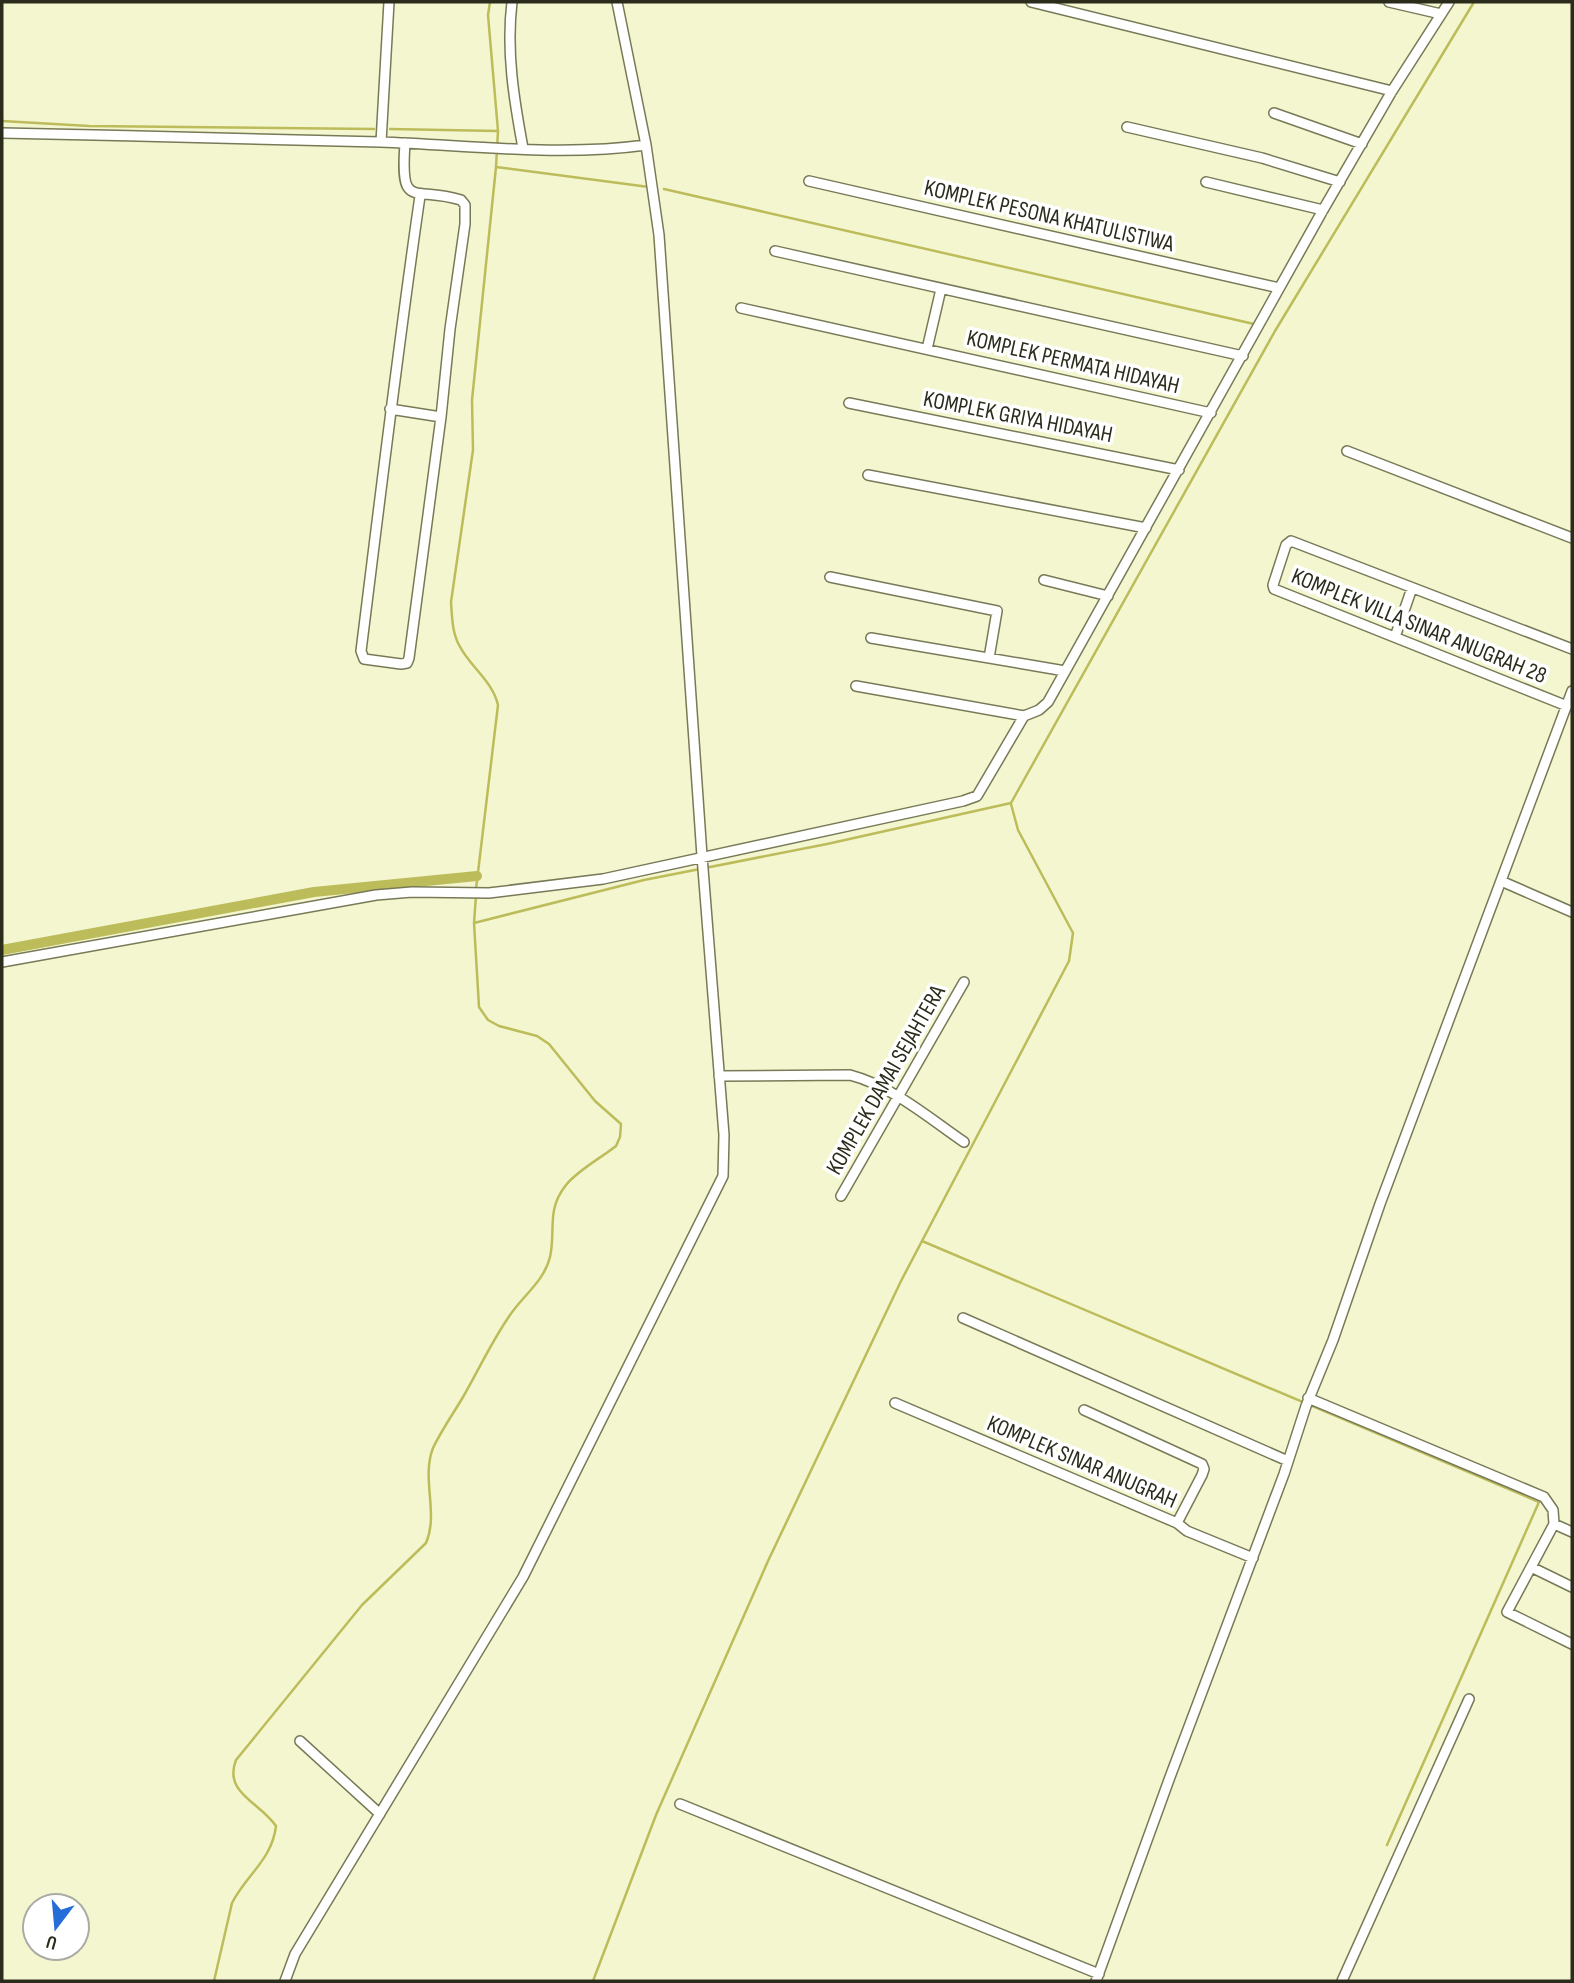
<svg xmlns="http://www.w3.org/2000/svg" width="1574" height="1983" viewBox="0 0 1574 1983" font-family="'Sofia Sans Condensed',sans-serif">
<rect width="100%" height="100%" fill="#f4f6cf"/>
<g fill="none" stroke-linecap="round" stroke-linejoin="round">
<!-- stream -->
<path stroke="#bcbc5b" stroke-width="2.5" d="M2,121L89,126L374,129
M390,129L498,131
M496,167L649,187
M664,189L1254,324
M476,889L498,705C492,680 470,667 459,645C452,632 452,616 451,602L473,450L472,400L496,167L498,131L488,15L490,2
M474,923L644,880L827,844L1011,803L1275,331L1474,2
M922,1241L1539,1502L1387,1845
M214,1981L232,1903C246,1875 272,1860 276,1826C260,1802 223,1793 236,1760L362,1605L426,1543C439,1513 421,1479 433,1448C441,1431 453,1414 463,1397C478,1371 491,1343 508,1318C521,1297 544,1282 550,1257C556,1230 546,1210 566,1185C578,1170 601,1158 616,1146L620,1137L621,1124L595,1101L549,1044L537,1036L499,1026L488,1020L479,1007L474,923L476,896
M593,1981L656,1815L768,1561L901,1281L1069,961L1073,933L1018,830L1011,804"/>
<!-- canal -->
<path stroke="#bcbc5b" stroke-width="10" d="M2,950L314,892L477,876"/>
<defs>
<path id="minor" d="M512,2C506,51 514,100 523,148
M1031,2L1392,91
M1389,2L1441,14
M1274,113L1362,144
M1127,127L1262,158L1340,182
M2,133C128,136 254,138 380,142C468,145 558,157 646,145
M381,142L389,2
M809,181L1279,288
M1206,182L1323,210
M420,196C398,347 380,499 361,651L364,659L401,664L407,663L409,658L441,417
M775,251L1243,356
M741,308L1211,413
M927,349L941,289
M849,403L1179,470
M390,409L441,417L450,329L465,224V205L461,200C413,185 400,212 405,143
M1347,451L1572,538
M868,475L1146,528
M830,577L997,611L989,658
M1044,580L1108,596
M1395,637L1412,588
M871,638L1065,671
M856,686L1024,716
M1567,706L1274,589L1273,585L1286,545L1291,541L1572,649
M1501,881L1572,912
M2,962L376,895L412,892L489,893L603,879L963,801L977,796L1024,716L1039,710L1048,702L1323,210L1392,91L1449,2
M719,1076L850,1075C892,1086 929,1118 964,1142
M841,1196L964,982
M963,1318L1288,1461
M1308,1398L1544,1497L1553,1510L1554,1524L1507,1612L1572,1644
M895,1403L1177,1523L1187,1531L1253,1558
M1084,1410L1202,1464L1204,1469L1202,1475L1177,1523
M1554,1524L1572,1532
M1531,1567L1572,1587
M300,1741L380,1814
M680,1804L1099,1974
M285,1981L295,1954L523,1577L723,1176L724,1135L702,856L659,235L646,145L617,2
M1096,1981L1170,1777L1284,1474L1306,1406L1333,1340L1380,1204L1572,691
M1342,1981L1469,1699"/>
</defs>
<!-- minor casing -->
<use href="#minor" stroke="#787957" stroke-width="12"/>
<!-- minor -->
<use href="#minor" stroke="#fff" stroke-width="9"/>
</g>
<g text-anchor="middle" dominant-baseline="central" stroke-width="7" stroke-linejoin="round" paint-order="stroke">
<!-- street labels -->
<g font-size="23" fill="#2c2c1d" stroke="#fff">
<text transform="translate(1049 216) rotate(13)">KOMPLEK PESONA KHATULISTIWA</text>
<text transform="translate(1073 362) rotate(13)">KOMPLEK PERMATA HIDAYAH</text>
<text transform="translate(1018 417) rotate(11)">KOMPLEK GRIYA HIDAYAH</text>
<text transform="translate(1419 626) rotate(22)">KOMPLEK VILLA SINAR ANUGRAH 28</text>
<text transform="translate(886 1080) rotate(-60)">KOMPLEK DAMAI SEJAHTERA</text>
<text transform="translate(1082 1462) rotate(23)">KOMPLEK SINAR ANUGRAH</text>
</g>
</g>
<!-- border -->
<rect width="1574" height="1983" fill="none" stroke="#2c2c1d" stroke-width="7"/>
<!-- north arrow -->
<g transform="translate(56 1927) rotate(196)"><circle r="33" fill="#ffffff" stroke="#ababa5" stroke-width="2"/>
<path d="M0-5L12 26L0 18L-12 26Z" fill="#256dd9"/>
<text y="-10" font-size="19" font-weight="bold" text-anchor="middle" fill="#2c2c1d">U</text>
</g>
</svg>
